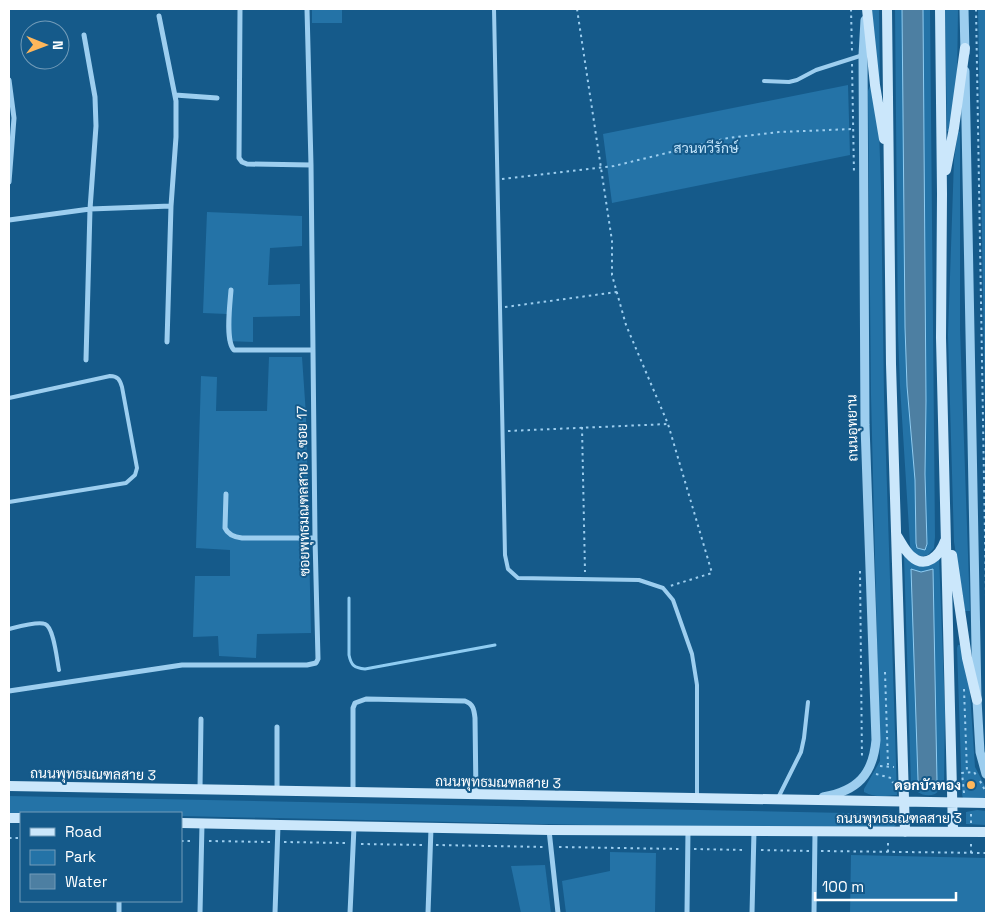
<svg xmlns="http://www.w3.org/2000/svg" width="995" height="922" font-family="'Space Grotesk',Sarabun,sans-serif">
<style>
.green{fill:#2473a7;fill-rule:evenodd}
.water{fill:#4d7fa2;stroke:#8fccf2}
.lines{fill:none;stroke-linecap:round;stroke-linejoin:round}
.stream{stroke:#8fccf2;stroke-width:3}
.path{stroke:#9dceef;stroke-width:2;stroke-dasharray:2.5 4;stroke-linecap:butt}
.service{stroke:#9dceef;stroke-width:4}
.minor{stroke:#9dceef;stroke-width:5}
.tertiary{stroke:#9dceef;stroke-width:9}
.secondary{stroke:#cbe7fb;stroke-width:10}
.poi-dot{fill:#ffb75b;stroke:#155a8a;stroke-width:2}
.labels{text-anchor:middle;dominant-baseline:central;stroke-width:4;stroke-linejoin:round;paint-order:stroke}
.park-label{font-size:14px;fill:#c3e5fb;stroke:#155a8a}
.street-label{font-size:14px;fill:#fff;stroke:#155a8a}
.poi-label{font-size:14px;font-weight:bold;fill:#fff;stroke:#155a8a;text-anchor:end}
</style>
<rect width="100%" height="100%" fill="#155a8a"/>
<!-- green -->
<path class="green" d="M312,9H342V23H312Z
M872,9H879L880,83H877Z
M895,9H902L905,327L907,386L915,480L916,543L927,547L925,474L926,401L923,9H930L935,537L934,548L928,555L919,557L911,552L910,545L900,386L898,334Z
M945,9H958L957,81L950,131H947Z
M978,9H986V462Z
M848,85L850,155L612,203L603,134Z
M870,86H871L879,130L881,188L884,395L897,795C885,796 875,798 864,792V789L880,761L871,395L868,91Z
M958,131L960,132V329L970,611H965L954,542L948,335L954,160Z
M207,212L302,216V246L270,248L268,285L300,284V316L253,317V342L227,341V314L203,313Z
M269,357H302L306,415L311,633L257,634L256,658L219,656L218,636L193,637L195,576H230V550L196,548L201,376L217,377L216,411H267Z
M904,555L908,559L939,556L945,712L944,786C941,788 938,792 935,794C925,798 914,792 911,784ZM932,569L937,767V781L935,787L912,570L921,572Z
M963,644L970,693L975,767L986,788V797L980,799H963L962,794L957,648L958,645Z
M9,796L895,814L898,818V823L894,827L636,826L181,816V813L9,814Z
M977,810L986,811V825L966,824V812Z
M610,852L656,853L655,913H566L562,881L610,871Z
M851,855L986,858V913H850Z
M545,865L551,913H521L511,866Z"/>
<!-- water -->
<path class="water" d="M902,9H923L926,401L925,474L927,544L925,550L917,548L916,543L915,480L907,386L905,327Z
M911,569L921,572L933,569L937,781L935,787L926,789L921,787L918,780Z"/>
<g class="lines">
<!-- stream -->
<path class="stream" d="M349,598V655C351,665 354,668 365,669L495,645"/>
<!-- path -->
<path class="path" d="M577,9L612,241V275L626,325L668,424L712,573L670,586
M851,9L852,52
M976,9L986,596
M852,64L854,174
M502,179L614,166L728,138L779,132L853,129
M505,307L617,292
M582,427L585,572
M508,431L668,424
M860,571L862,759
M885,672L888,765
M964,689L967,772
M880,766L894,767
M876,774L891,778L893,783
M980,781L986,792
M964,793L962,773L974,772L976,775
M889,822V809
M971,823V813
M9,838H21
M181,841H194
M209,841L271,842
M284,842L346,843
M361,844L424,845
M436,845L544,847
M559,847L681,849
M694,849L746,850
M761,850L809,851
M821,851L986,853
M888,852V842
M971,853V840"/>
<!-- service -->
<path class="service" d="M494,9L505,555L508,569L518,578L639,580L663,588L673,600L692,654L697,685V798
M764,81L789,82L797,80L816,70L863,55
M9,398L110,376C118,376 120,380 122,387L137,468L135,475L126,483L9,502
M9,629C17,627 38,621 45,624C54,627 57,661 59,670
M778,798L801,752L804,738L808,702"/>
<!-- minor -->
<path class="minor" d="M240,9L239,158L242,162L247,164L311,165
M159,16L176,101V137L171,206L167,342
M84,35L95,97L96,126L90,209L86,360
M9,80L14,118L9,182
M175,95L217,98
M9,220L90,209L171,206
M231,290C230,304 225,341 234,350H312
M226,494L225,528C228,535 234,537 242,538H315
M9,691L182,665H307L316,663L318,659L315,538L311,165L307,9
M200,789L201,719
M277,790V727
M353,792V708L355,703L366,699L465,701C473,704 474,709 475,718L476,795
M549,830L558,913
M119,913V901
M200,913L202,824
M275,913L278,825
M350,913L354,827
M428,913L431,828
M687,913L688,830
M752,913L754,831
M814,913L815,832"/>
<!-- tertiary -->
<path class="tertiary" d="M964,9L965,53
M965,71L977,700L980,752L986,774
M823,797C857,791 873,775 876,740L865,425L863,55L865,20"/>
<!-- secondary -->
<path class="secondary" d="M867,9L875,85L884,139
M887,9L891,364L905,832
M940,9L942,194L941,338L953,832
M946,170L954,128L965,48
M897,536C901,542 905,551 911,556C926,570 940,555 945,541
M952,555L967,658L977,700
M9,786L986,803
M9,818H21
M181,823L549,830L986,832"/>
</g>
<!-- markers -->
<circle class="poi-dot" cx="971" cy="785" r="5"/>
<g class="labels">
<!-- park labels -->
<g class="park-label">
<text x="706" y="148">สวนทวีรักษ์</text>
</g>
<!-- street labels -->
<g class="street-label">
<text transform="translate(852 428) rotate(-91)">ถนนอุทยาน</text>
<text transform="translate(303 491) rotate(-91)">ซอยพุทธมณฑลสาย 3 ซอย 17</text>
<text transform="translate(93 774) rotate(1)">ถนนพุทธมณฑลสาย 3</text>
<text transform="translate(498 782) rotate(1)">ถนนพุทธมณฑลสาย 3</text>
<text x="899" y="818">ถนนพุทธมณฑลสาย 3</text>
</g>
<!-- poi labels -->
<g class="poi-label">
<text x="961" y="785">ดอกบัวทอง</text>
</g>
</g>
<!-- border -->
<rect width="995" height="922" fill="none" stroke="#ffffff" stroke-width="20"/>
<!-- legend -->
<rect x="20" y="812" width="162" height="90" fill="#155a8a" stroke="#739cb9"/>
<rect x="30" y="828" width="25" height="8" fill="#cbe7fb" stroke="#739cb9"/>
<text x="65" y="837" font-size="15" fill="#ffffff">Road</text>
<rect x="30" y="850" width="25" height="15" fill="#2473a7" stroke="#739cb9"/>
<text x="65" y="862" font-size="15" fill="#ffffff">Park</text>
<rect x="30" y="874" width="25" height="15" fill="#4d7fa2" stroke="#739cb9"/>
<text x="65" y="887" font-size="15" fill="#ffffff">Water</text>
<!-- north arrow -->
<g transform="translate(45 45) rotate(91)"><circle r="24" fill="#155a8a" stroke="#739cb9"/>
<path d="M0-4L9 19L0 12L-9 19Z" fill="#ffb75b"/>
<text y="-8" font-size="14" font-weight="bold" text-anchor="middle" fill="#ffffff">N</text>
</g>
<!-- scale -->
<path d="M815 892v8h141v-8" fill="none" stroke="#ffffff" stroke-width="2.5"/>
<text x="822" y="892" font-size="15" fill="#ffffff" stroke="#155a8a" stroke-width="4" paint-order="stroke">100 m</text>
</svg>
